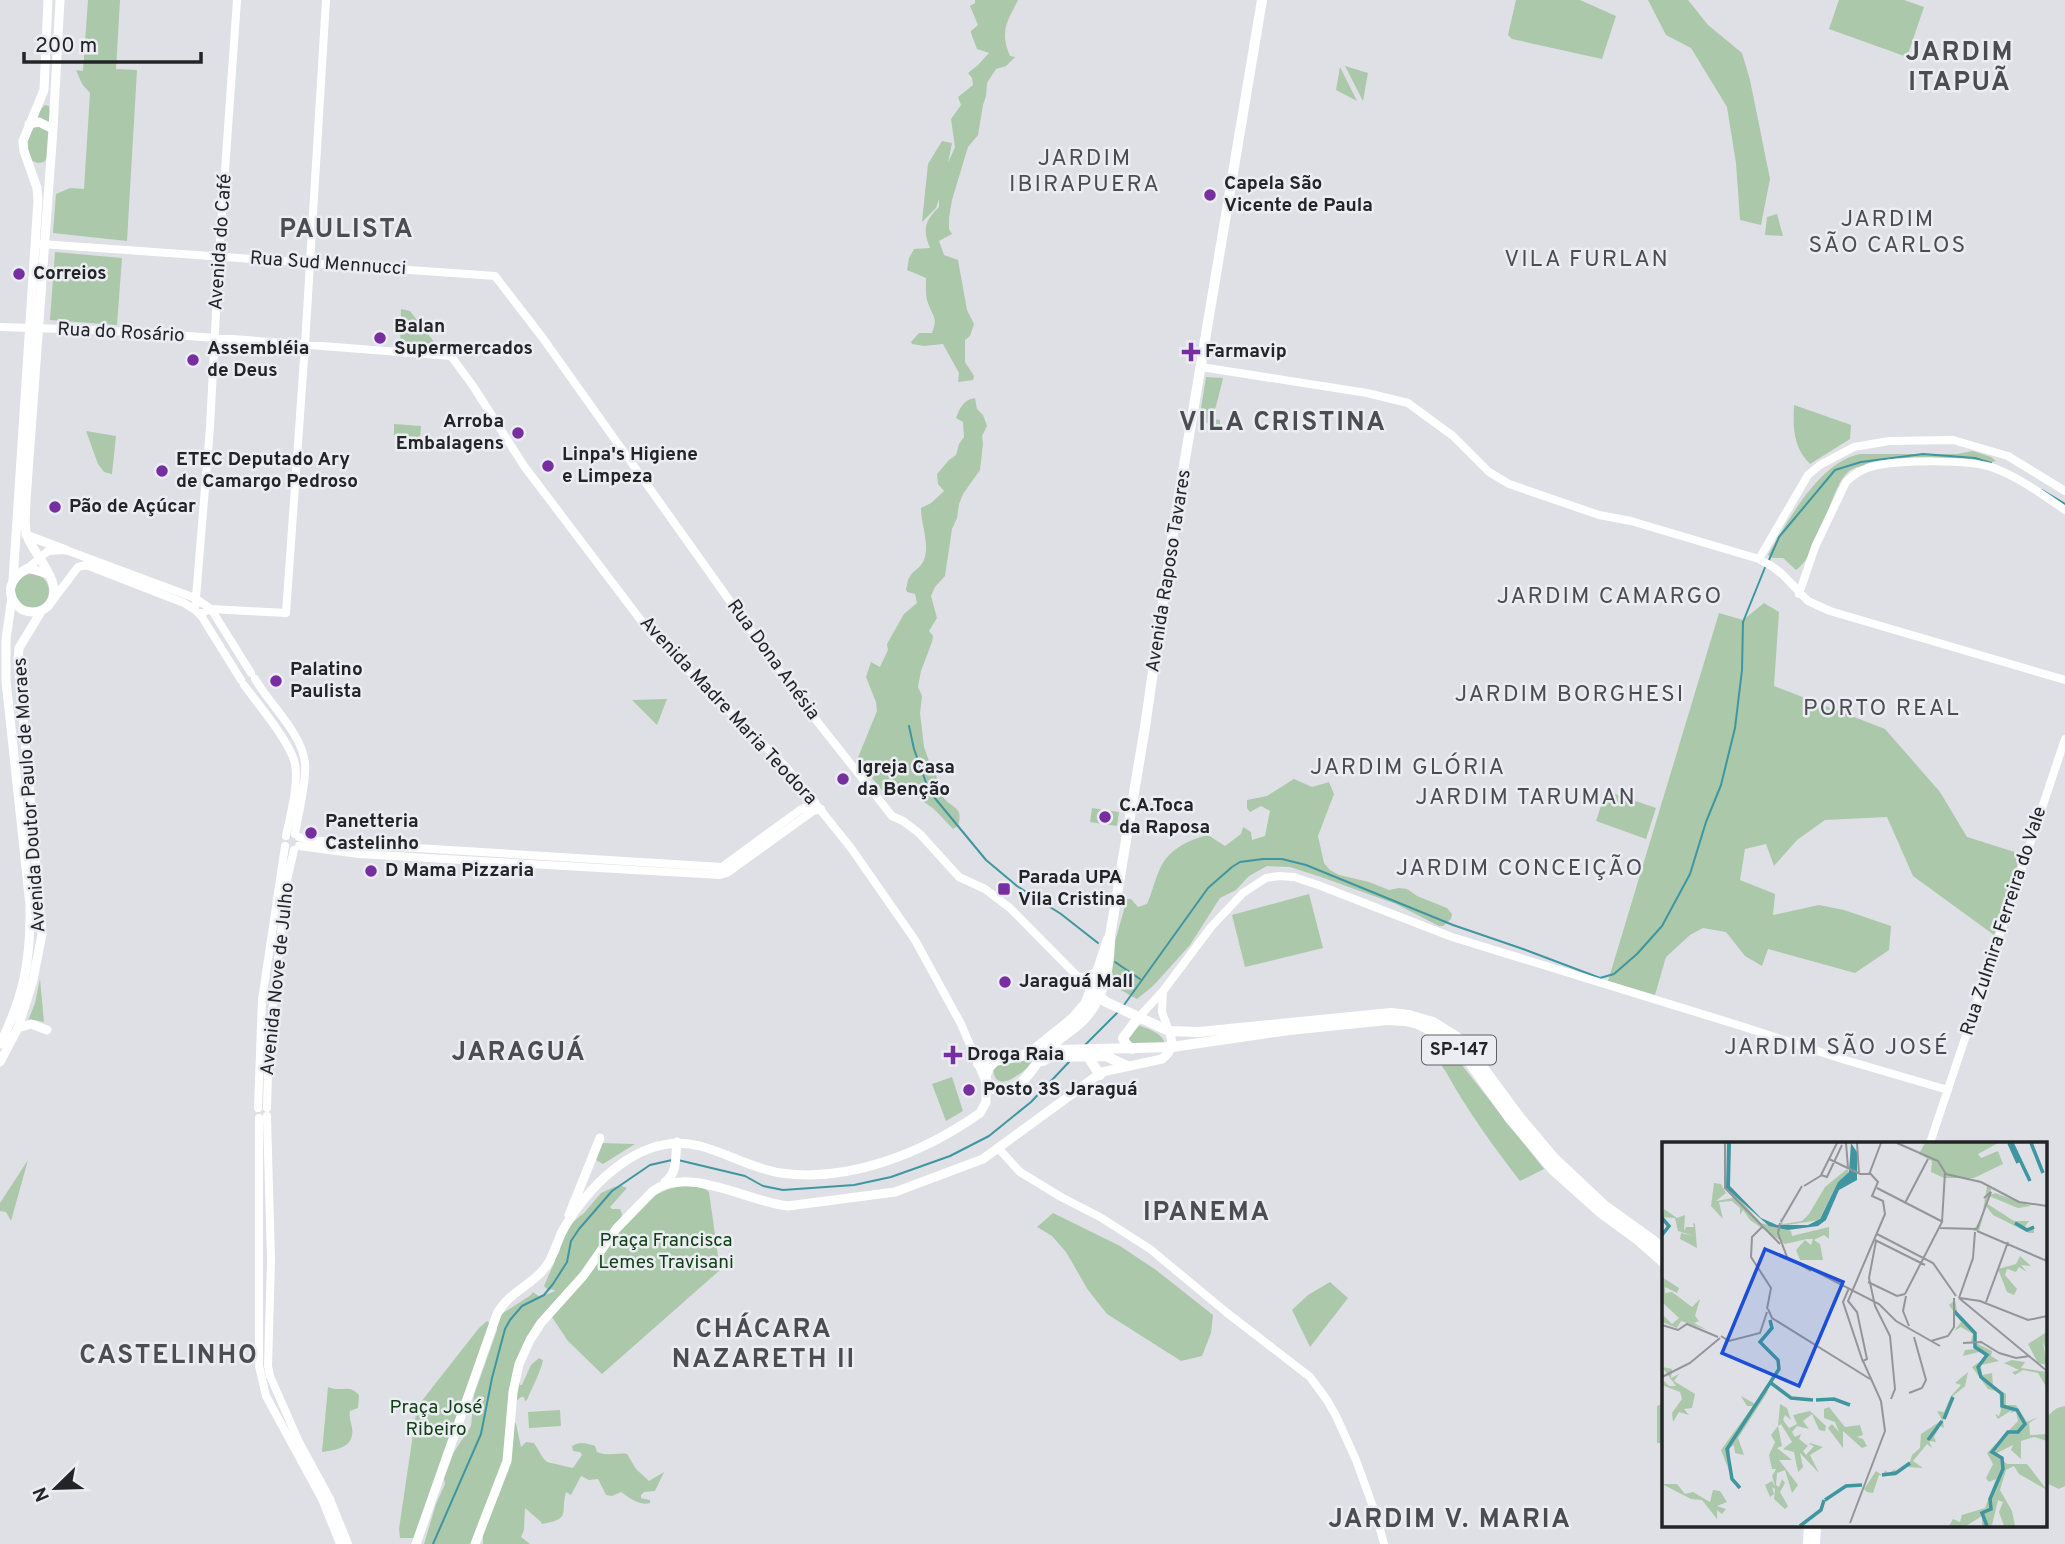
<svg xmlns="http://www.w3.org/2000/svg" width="2065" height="1544" font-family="Overpass,sans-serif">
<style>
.green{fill:#abc8aa}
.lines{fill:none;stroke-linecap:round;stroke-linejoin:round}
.stream{stroke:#3f96a0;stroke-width:2}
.tertiary{stroke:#fff;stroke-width:8}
.secondary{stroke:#fff;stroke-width:9}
.primary{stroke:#fff;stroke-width:10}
.poi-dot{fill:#772ea0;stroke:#ebedf3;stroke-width:2.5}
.labels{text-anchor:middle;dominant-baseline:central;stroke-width:5;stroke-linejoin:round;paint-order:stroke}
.shield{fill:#ebedf3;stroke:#5f6064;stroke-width:2}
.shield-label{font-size:18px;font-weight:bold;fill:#232426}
.poi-label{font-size:19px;font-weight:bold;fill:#232426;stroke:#ebedf3;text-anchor:start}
.street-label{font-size:19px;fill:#232426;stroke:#ebedf3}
.park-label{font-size:19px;fill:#0f4113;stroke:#ebedf3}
.quarter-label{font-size:23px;letter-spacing:2px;fill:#4b4d51;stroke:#ebedf3}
.district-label{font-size:26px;font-weight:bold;letter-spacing:2px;fill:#4b4d51;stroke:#ebedf3}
.inset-river{fill:none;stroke:#3f96a0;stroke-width:3.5}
.inset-road{fill:none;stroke:#939599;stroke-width:2}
.view{fill:#1d4ed8;fill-opacity:0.15;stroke:#1d4ed8;stroke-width:3.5}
.inset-edge{fill:none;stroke:#232426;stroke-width:3.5}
</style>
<rect width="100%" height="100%" fill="#dee0e5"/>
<!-- green -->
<path class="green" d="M88,0H120L116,69L137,70L127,241L53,233L56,194L70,188L84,189L90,93L82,84L76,70L83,71Z
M975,0H1018C1008,21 999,30 1010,56L1015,57L1006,66L996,69L987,83L986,96L983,105L978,135L968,147L952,200L949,218V229L952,234L939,241L944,255L958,260L967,310L974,324L970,336L965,340V362L974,376L973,380L958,382L959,373L943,344L924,346L912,344L911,342L919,333H932C938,316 933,318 928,303C925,296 926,286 926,278L907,270L909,258L914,249L930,248C922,229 925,221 939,207V199L936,208L922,222L928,164L942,141L952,143L948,163L955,147L951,119L961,105L958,97L973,85L972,78L968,73L978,65L989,53L977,49L971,33V31L978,25L970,6L975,3Z
M1516,0H1580L1616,16L1602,59L1512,39L1508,35Z
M1648,0H1688L1708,25L1742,53L1750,80L1770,179L1761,225L1740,220L1736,163L1727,107L1691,48L1666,35Z
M1839,0H1904L1924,7L1907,57L1829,29Z
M1345,66L1368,73L1363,101Z
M1340,67L1357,101L1336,90Z
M45,105L49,106L51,114L48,156L44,162L38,163L30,160L26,140L37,113Z
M1777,214L1783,236L1765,235L1767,217Z
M55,252L122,258L117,325L50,320Z
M401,309L410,311L442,352L400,349Z
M1206,377L1223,378C1220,392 1216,404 1213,419L1220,420V426L1199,421Z
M975,398L977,409L983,415L987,426L982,436L983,444L980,470L963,494L959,504L957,518L952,529L945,576L935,587L931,596L937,618L929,631L933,636L932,642L921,671L918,687L922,696L920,713L924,747L929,761L933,764C936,773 939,790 944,798C952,809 964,806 958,826L953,829L934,809L907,790L891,796L886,795L857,760L877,711L876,702L866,677L871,662L880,667L888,650L887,644L892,635L904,614L917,603L915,594L907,592L906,589C907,586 907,581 909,578C912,571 921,568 924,560C930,543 921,525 921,508L931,503L944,491L938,484L937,474L949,460L956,455L959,444L964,437L963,422L956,418C960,408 963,400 975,398Z
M1794,405L1851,425L1850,439L1810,464C1793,447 1793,428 1794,405Z
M394,424L421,426L420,438L394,435Z
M86,431L116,436L112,474L104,472L98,464Z
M1973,451L1991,457L1996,461L1985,464C1960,464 1864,457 1848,472C1837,481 1829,511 1822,525C1816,539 1809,561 1796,570L1783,558H1773L1768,555C1788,521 1819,462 1860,454H1957Z
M15 591a17 17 0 1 1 34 0a17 17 0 1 1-34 0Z
M1764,603L1779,612L1774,686L1885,729L1940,792L1967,837L2021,854L1994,935L1913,876L1887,817L1825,820L1797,840L1774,866L1766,844L1745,849L1740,880L1775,894L1773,915L1819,905L1844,910L1891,926L1889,950L1855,973L1768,949L1762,966L1745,956L1726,932L1703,928L1690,935L1666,957L1655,995L1608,981L1719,613L1743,620Z
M667,699L657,725L632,700Z
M1294,779L1312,787L1329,782L1334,794L1318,836L1324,863L1330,870L1339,875L1369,882L1389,890L1399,888L1407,889L1417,896L1447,908L1452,914L1451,919L1443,926H1439L1396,904L1324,878L1290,867L1267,866L1249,876L1236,890L1220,898L1190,945L1153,986L1137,999L1110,984L1112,972L1111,956L1127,899H1131L1138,907L1147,904C1152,893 1154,882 1159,871C1167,850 1188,840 1208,835L1225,846L1241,834L1243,827L1251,832L1252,840L1265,836L1270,811L1261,806L1250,812L1247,808V800L1267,796Z
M1606,791L1656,808L1646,839L1596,821Z
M1092,808L1119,812L1117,826L1090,822Z
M1309,894L1323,948L1245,967L1232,915Z
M40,979L44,1022L35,1020L28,1021L35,1003Z
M1138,1025C1148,1029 1161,1032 1165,1043L1133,1046L1128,1042V1037Z
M1431,1038L1450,1050L1544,1169L1520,1181C1493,1146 1467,1110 1446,1072C1439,1061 1431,1051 1431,1038Z
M1035,1052L1039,1057C1030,1066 994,1101 993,1067Z
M952,1077L963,1111L946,1121L932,1084Z
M600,1143L635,1144L603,1164L596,1160Z
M28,1160L11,1221L6,1212L0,1211V1203Z
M622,1186L627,1188L610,1207L612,1209H620L622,1214L619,1230C641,1208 654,1187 688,1186C696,1186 703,1187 709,1192L720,1270L602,1374L568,1341L548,1311L518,1376L520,1385H522L531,1365L539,1358L543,1360C540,1374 532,1387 527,1400L525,1401L524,1397H521L509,1407L507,1412L516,1424L521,1447L526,1442L534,1443L543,1458L547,1462L573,1468L582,1455L580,1452L573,1451L572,1446C580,1441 586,1443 595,1446L597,1452C608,1457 616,1452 627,1454L636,1469L649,1481L664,1472L655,1491L644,1492L641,1495V1498L650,1500V1503C639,1506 630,1498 621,1492L612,1496L606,1495L598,1479L589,1480L581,1476L571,1495L566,1492C560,1513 572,1519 542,1524L541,1522L525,1508L524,1530L521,1537L530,1544H483V1535L477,1544H424L436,1504L445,1484L444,1478L454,1452L471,1426L474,1395L497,1330V1317L531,1295L533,1292L540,1297L555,1291L554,1290L547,1289L544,1286L555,1261V1257L559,1253L561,1243L572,1223L584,1213L601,1193L614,1187Z
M1053,1213L1120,1246L1156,1270L1213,1315L1211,1333L1202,1356L1181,1361L1107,1314L1088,1290L1066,1252L1052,1236L1037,1227Z
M1330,1282L1348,1298L1310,1347L1292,1310L1308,1295Z
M487,1321L491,1324L416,1538H400L399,1529L417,1407L479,1328Z
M328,1387C342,1393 348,1383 359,1395L358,1408L350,1411C348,1420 354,1427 352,1435C350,1449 333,1450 322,1452Z
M1664,1403V1443H1657V1406Z
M2065,1406V1486L2059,1489L2046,1483V1417L2057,1408Z
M560,1410L561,1426L529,1428L528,1412Z"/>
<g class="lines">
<!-- stream -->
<path class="stream" d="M2042,490L2065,504
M1769,560L1779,537L1835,470L1861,462L1923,454L1975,458L1991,463
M909,726L914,749L929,791L986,860L1017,886L1061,914L1098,943
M1115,962L1140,979
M1124,1005L1208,888L1232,867L1240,862L1263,859H1282L1306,865L1453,925L1523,949L1600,978L1614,974L1637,954L1662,926L1690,874L1706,822L1721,785L1735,728L1742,670L1743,622L1766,565
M1085,1045L1118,1012
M678,1160L745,1176L763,1186L783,1190L854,1185L891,1177L950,1156L989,1136L1031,1102L1069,1062
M433,1544L481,1434L492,1378L505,1329L510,1320L522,1306L544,1295L553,1284L567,1262L571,1241L579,1229L612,1191L650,1165L672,1160"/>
<!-- tertiary -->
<path class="tertiary" d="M41,244L495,276L542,337L801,701L892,816L903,821L919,833L959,877L985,889L1010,908L1091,990
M0,327L97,330L232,339L451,356L473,386L524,466L652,635L786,767L851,848L915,940L961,1024L984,1078
M1201,367L1367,393L1408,403L1453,436L1489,472L1509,484L1599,515L1631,521L1759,559L1773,567L1782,574L1808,601L1830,611L2065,680
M1759,559L1808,475L1820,465L1854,447L1889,441L1953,440L2008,456L2065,491
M28,568L48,551L66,550L195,598L211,609L251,673
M1799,594L1815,547L1846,482C1854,474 1864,468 1874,466C1901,460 1969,459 1994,468C2020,478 2043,495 2065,510
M53,600L78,567L86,565L184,603L195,610L202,617L241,680
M195,610L210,427L219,256L237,0
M199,614L211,609L286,613L305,345L326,0
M255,679C269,704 302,733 305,763C307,780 298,816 295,834
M244,685C258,704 291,743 295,764C299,785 290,816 286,836
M299,837L310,840L368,845L722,867L800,810L815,802
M299,846L359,854L720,875L727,873L813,811L821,809
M1163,991L1162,1012L1169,1031
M1139,1017L1163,991L1211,927L1243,893L1266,878L1279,876L1294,877L1318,885L1452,937L1741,1026L1842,1059L1948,1090
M258,1108L262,1000L285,846
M267,1108L269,1040L287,880L294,850
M267,1116L271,1260L268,1366L270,1376L299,1442L330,1499L348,1544
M259,1118V1366L266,1396L322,1499L340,1544
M1930,1143L2065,739
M999,1149L1020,1172L1061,1197L1100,1217L1150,1249L1226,1312L1310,1377L1327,1400L1336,1416L1356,1460L1377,1518L1384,1544"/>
<!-- secondary -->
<path class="secondary" d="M29,124L39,122L53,129
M26,535L66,550
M48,574L28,568C15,575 4,588 15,603C19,609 26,612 33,612C39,612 44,610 48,606C67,586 35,556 28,538C23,528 26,512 26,500L53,129L60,0
M13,581L38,200L37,188L24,151L23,141L44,90L48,0
M18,1028L31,1024L47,1030
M0,1044C24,996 31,958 30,905L6,681V639L12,597
M0,1062L18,1028L33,980L42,934L18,660L19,648L42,610
M665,1182C678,1173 675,1157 677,1142
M569,1215L600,1138
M416,1544L497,1314C509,1291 536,1284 549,1262C555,1251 558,1239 564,1228C591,1183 642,1131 700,1146C727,1153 753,1169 781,1173C849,1183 925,1152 980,1113L986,1102V1082
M475,1544L507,1461L513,1392L519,1364L530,1340L541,1323L584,1275L616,1229L653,1191C689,1165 748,1202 788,1206L895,1192L983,1159L1102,1072L1162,1059C1172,1052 1174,1042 1169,1031"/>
<!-- primary -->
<path class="primary" d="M1080,979L1098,973
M1091,990L1106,1002L1169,1031L1199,1032L1391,1013L1409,1015L1433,1022L1457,1037L1468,1047L1518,1115L1554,1158L1604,1205L1654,1241L1664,1251
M1132,1049L1126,1044L1123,1038L1139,1017
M1087,1055L1100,1075
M1051,1057L1106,1056L1127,1066
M998,1059C986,1067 978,1086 998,1090C1021,1095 1033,1065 1046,1052C1065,1030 1083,1029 1098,999C1107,980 1110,956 1110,936L1145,727L1174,525L1262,0
M1043,1061L1060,1050L1172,1047L1289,1030L1387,1020L1405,1021L1418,1024L1447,1039L1462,1052L1510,1119L1553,1170L1601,1213L1638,1240L1664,1263
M978,1064L1022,1056L1036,1048L1072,1019L1085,1004L1091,990L1108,939
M1808,1544L1809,1525
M1815,1544L1816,1525"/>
</g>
<!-- markers -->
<g class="poi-dot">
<circle cx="1210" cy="195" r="7"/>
<circle cx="19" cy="274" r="7"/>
<circle cx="380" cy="338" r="7"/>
<path d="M1187.5 341.5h7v7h7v7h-7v7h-7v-7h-7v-7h7z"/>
<circle cx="193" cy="360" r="7"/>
<circle cx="518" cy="433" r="7"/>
<circle cx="548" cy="466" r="7"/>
<circle cx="162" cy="471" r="7"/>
<circle cx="55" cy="507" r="7"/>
<circle cx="276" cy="681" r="7"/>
<circle cx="843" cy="779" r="7"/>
<circle cx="1105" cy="817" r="7"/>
<circle cx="311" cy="833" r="7"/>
<circle cx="371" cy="871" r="7"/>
<rect x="997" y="882" width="14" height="14" rx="3.5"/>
<circle cx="1005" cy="982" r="7"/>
<path d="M949.5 1044.5h7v7h7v7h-7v7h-7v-7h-7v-7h7z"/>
<circle cx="969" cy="1090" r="7"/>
</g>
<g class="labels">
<!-- shield labels -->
<rect class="shield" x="1422" y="1035.5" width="74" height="29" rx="5"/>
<g class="shield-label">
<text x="1459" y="1050">SP-147</text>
</g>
<!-- poi labels -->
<g class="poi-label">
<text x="1224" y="184">Capela São<tspan x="1224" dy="22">Vicente de Paula</tspan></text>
<text x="33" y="274">Correios</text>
<text x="394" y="327">Balan<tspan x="394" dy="22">Supermercados</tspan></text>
<text x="207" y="349">Assembléia<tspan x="207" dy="22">de Deus</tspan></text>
<text x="1205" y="352">Farmavip</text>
<text x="504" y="422" text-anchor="end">Arroba<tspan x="504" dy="22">Embalagens</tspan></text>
<text x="562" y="455">Linpa's Higiene<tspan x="562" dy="22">e Limpeza</tspan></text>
<text x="176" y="460">ETEC Deputado Ary<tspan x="176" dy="22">de Camargo Pedroso</tspan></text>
<text x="69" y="507">Pão de Açúcar</text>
<text x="290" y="670">Palatino<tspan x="290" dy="22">Paulista</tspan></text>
<text x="857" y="768">Igreja Casa<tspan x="857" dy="22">da Benção</tspan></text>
<text x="1119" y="806">C.A.Toca<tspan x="1119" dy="22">da Raposa</tspan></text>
<text x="325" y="822">Panetteria<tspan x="325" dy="22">Castelinho</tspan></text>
<text x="385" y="871">D Mama Pizzaria</text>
<text x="1018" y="878">Parada UPA<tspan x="1018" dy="22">Vila Cristina</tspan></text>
<text x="1019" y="982">Jaraguá Mall</text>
<text x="967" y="1055">Droga Raia</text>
<text x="983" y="1090">Posto 3S Jaraguá</text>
</g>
<!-- street labels -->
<g class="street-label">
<text transform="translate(221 242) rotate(-86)">Avenida do Café</text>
<text transform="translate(328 264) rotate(4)">Rua Sud Mennucci</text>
<text transform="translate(121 333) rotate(3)">Rua do Rosário</text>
<text transform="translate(1169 571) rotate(-81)">Avenida Raposo Tavares</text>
<text transform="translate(773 660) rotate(54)">Rua Dona Anésia</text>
<text transform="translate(728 711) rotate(47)">Avenida Madre Maria Teodora</text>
<text transform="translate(30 795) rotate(-94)">Avenida Doutor Paulo de Moraes</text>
<text transform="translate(2004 921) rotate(-72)">Rua Zulmira Ferreira do Vale</text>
<text transform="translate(278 979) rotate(-84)">Avenida Nove de Julho</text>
</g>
<!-- park labels -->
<g class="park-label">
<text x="666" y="1241">Praça Francisca<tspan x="666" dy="22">Lemes Travisani</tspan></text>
<text x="436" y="1408">Praça José<tspan x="436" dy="22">Ribeiro</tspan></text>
</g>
<!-- quarter labels -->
<g class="quarter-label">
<text x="1085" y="159">JARDIM<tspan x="1085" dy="26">IBIRAPUERA</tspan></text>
<text x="1888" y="220">JARDIM<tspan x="1888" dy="26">SÃO CARLOS</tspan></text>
<text x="1587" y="260">VILA FURLAN</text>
<text x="1610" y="597">JARDIM CAMARGO</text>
<text x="1570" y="695">JARDIM BORGHESI</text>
<text x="1882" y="709">PORTO REAL</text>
<text x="1408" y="768">JARDIM GLÓRIA</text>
<text x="1526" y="798">JARDIM TARUMAN</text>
<text x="1520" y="869">JARDIM CONCEIÇÃO</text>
<text x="1837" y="1048">JARDIM SÃO JOSÉ</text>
</g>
<!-- district labels -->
<g class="district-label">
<text x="1960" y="53">JARDIM<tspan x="1960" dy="30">ITAPUÃ</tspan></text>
<text x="347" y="230">PAULISTA</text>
<text x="1283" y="423">VILA CRISTINA</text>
<text x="519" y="1053">JARAGUÁ</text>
<text x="1207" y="1213">IPANEMA</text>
<text x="764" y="1330">CHÁCARA<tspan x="764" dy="30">NAZARETH II</tspan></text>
<text x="169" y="1356">CASTELINHO</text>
<text x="1450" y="1520">JARDIM V. MARIA</text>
</g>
</g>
<!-- overview -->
<g transform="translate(1662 1142)">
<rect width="385" height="385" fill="#dee0e5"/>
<path d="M263,1H336L316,12L319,16L336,9L341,22L312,36H282L269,30L270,19L257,12ZM185,27L187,30L176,40L157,78L119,84L118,75L121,82L140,79L147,72L163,45ZM52,41L59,42L64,51L54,59L71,56L63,41L99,81L129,89L130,94L167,85V97L162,93L152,98L158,102L161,118H138L134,108L143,98L149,103L151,97H145L123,102L88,78L81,68L78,73V66L70,59L57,60L61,77L49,64ZM325,44L329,47L328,53L333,51L369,64L356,66L327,54L324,61L352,79H367L361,87L372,84V91H367L331,73L324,64L317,89H311L320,75ZM2,67L15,76L23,73L22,89L24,85H32L31,81L33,82L35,106L18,97L19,91L32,94L16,89L13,76L0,75ZM358,114L369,124L359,123L365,130L357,125L354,130L345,127L343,133L355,147L352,153L345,150L336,127L354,122ZM0,135L17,146L15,151L3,145V151L10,150L30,165L38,157L33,174L37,179L32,181L45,188L19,179L15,186L0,180L1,173L10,182L17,176L1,161L0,167ZM293,158L296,174L313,191L312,200L330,209L329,214L337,219L319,223L320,233L330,231L331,244L344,252V263H354L365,280L376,275L367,281L368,293L385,292V299L372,295L359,299V317L349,308L351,303L333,312L345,322H365L385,348L357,332L352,324L344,328L338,348L350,369L353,384H342L337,370L341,360L336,358L330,383L320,384V374L304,384H287L291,377L298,380L300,373L323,366L334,337L327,340L324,336L331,322L325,311L356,279L354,269L348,271L350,268L336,277L333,272L337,274L339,268L337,250L326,247L310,225L323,216L321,209L301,214L303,208L314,207L309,199L311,192L299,185L292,189L299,180L287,163ZM383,191L385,193V210L381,200L385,223L376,221L366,202ZM350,218L363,220L359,226L385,230V246L376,231L361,228L353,233L350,230L357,228L342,221ZM0,225L10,227L9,236L17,232L12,239L33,252L30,266L22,267L27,273L17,270L11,280L10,271L20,257L18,250L0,243L2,239L7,244H14ZM306,230L303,244L291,254L281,279L282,286L278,284L272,295L274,300L267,299L270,306L265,302L251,319L261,326L245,325L233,334L217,333L211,351L205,350L202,347L214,329L220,333L224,328L226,332L233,327L234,331L248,320L250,313L241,312L250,313L258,306L259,292L280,278L275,269L282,270L289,254L299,243L293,241ZM108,240L105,251L76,296L82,313L73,311L72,303L68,306V331L59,308L91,264H85L79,254L93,262ZM118,262L125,266L129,278L123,273L121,278L127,286L135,282L131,273L148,269L164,284L163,289L157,288L150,272L141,279L147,287L135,284L130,290L133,295L139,292L137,297L146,304L141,309L144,313L152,304L147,302L148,301L161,305L148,313L157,331L138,311L141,325L136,330L132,310L121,307L130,300L119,282L116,284ZM167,265L183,285L198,283L201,293L195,295L201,297L205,304L200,306L181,289V306L166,286L170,282L177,290L173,280L162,276V267ZM116,284L120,304L115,306L130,318H117L136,343L130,351L123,328L115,331L114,343L117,345L120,337L123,341L118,350L126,364L123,367L112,357L113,347L110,345L112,352L108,355L103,343L110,339L113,344L110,334L114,327H110L107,313L113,300L109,293ZM0,342H15L23,352L31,350L48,360L51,348L58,349L65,360L55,364L64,367L60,372L55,368V377L40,358L29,357Z" fill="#abc8aa"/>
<path d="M65,1H69L68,44L99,76L115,83H146L158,77L176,40L187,30L189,1L195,10V38L177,48L164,78L156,84L126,88L107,84L64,46Z" fill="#3f96a0"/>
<path class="inset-river" d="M347,1L356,21M350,1L368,39M369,1L381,31M0,76L7,84L0,93M353,81L365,88L372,85M292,169L313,191V205L325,213L316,225L319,235L340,252V264L355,268L363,282L356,290H346L330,310L340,316L341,327L328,357L329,367L320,371L325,384M109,241L129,256L151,258M154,258L172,257L188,263M282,277L291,255M266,298L280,279M220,333L234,331L248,321M78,346L70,337L65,307L117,227L116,218L98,200L110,186L108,178M163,358L184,344L200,343M138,384L159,368L162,358"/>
<path class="inset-road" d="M63,1V46L118,102M184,1L186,26M195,1L197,32M235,1L276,19L284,32L319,40L357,60L385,64M167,17L198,32H209M208,30L219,1M159,33L165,35L180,3M159,33L175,1M142,44L160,33M215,46L281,80M243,61L266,17M119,80L140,44M118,81L116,91L125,115L149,129M100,85L90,95L89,115L109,146L105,167M278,86L315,87M315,87L329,50L322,56M315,89L385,119M215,92L271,121L294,154M213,98L263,123M214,99L207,136L213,164L228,194L233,247L229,257M151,128L217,162L234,179L278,204M206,140L235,154L243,152M187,146L181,160L201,220M243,152L280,80L283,30M244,154L241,169L247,184M297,156L385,229M297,156L311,116L313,90M298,156L318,159L366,178L385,174M324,160L346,100M106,167L110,176L208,237M0,183L16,188L25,182L56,195M59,194L67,199L98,191L105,170M269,199L286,194L292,185V156M301,201L319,200L337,211M337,211L354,216L368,214M0,235L28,221L58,196M247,251L260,246L264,238L252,195M188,381L223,289L219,259L201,219L205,217L195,170L186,159L223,72L221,59L210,54L216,40L207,30"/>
<path class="view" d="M103,107L181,140L137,244L60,211Z"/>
<rect width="385" height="385" class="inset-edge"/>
</g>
<!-- north arrow -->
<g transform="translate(56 1488) rotate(247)" stroke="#ebedf3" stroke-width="5" paint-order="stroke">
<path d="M0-5L12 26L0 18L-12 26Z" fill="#232426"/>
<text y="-10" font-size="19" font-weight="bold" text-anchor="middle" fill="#232426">N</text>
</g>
<!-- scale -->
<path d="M24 52v10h177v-10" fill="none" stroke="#232426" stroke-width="3.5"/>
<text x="35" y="52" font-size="21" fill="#232426" stroke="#ebedf3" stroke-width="5" paint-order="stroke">200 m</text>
</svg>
